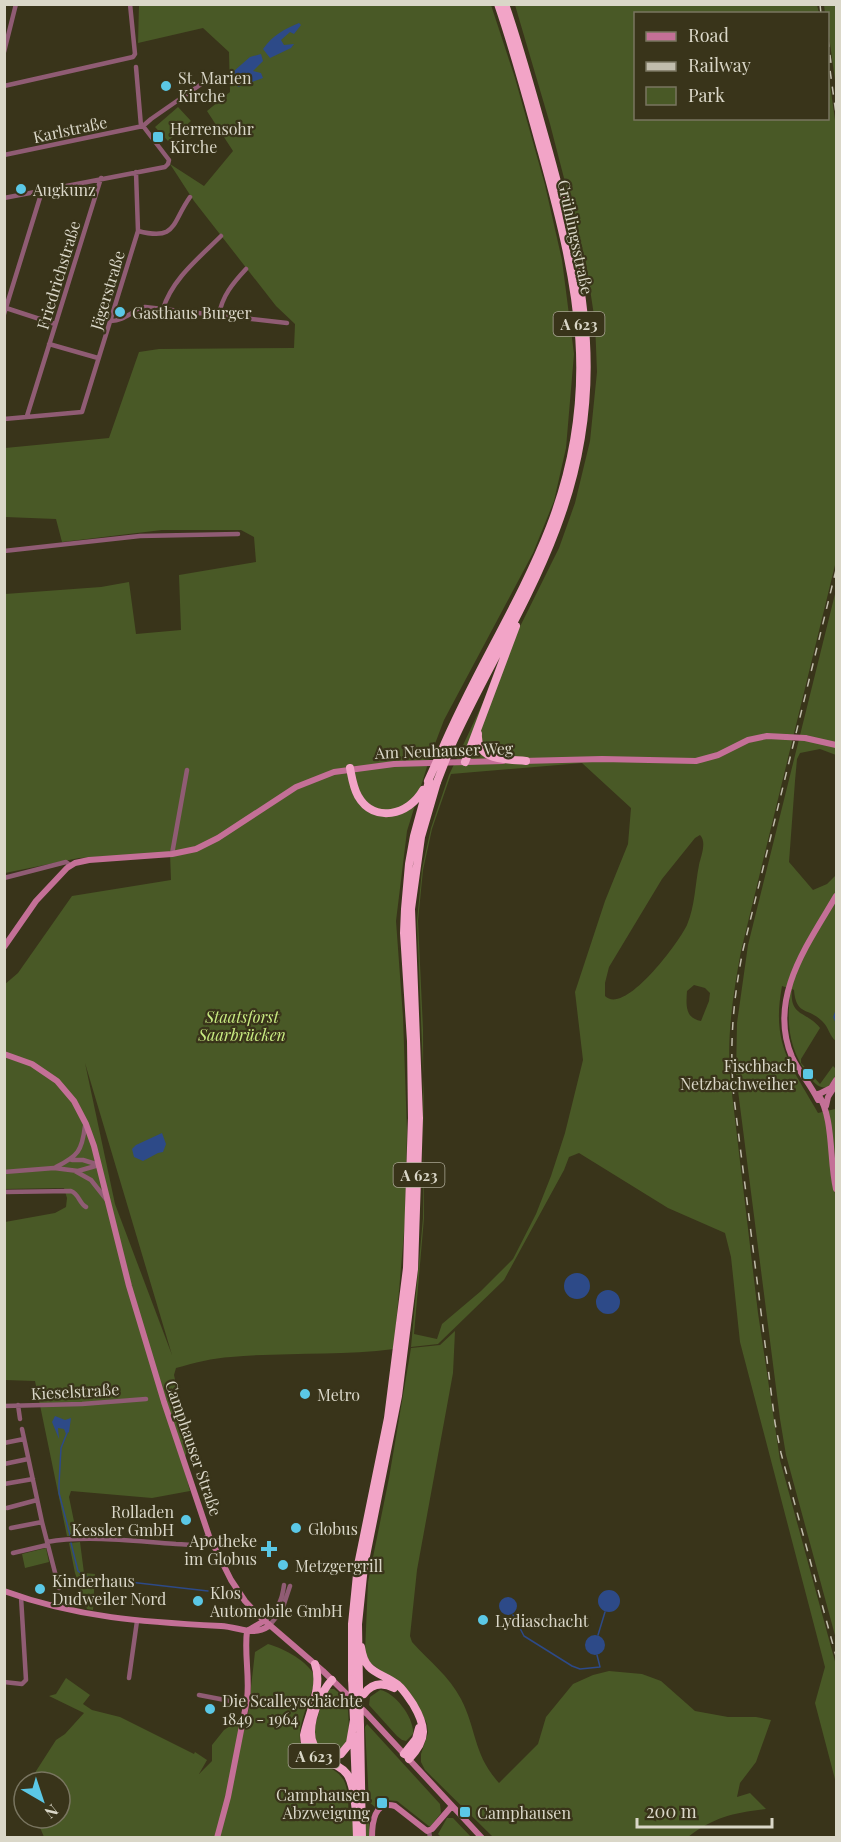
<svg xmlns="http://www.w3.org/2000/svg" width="841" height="1842" font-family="'Playfair Display',serif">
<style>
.green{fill:#495926;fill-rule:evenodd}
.water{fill:#2d4a88}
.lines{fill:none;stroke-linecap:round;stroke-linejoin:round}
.stream{stroke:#2d4a88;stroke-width:1.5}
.street{stroke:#905c74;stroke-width:4.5}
.secondary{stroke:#c47097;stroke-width:6}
.highway{stroke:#f2a4c7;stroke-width:8}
.rail{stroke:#c1bdac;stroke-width:1.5;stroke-dasharray:8 8;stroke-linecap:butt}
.secondary-bridge{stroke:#c47097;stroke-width:6}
.highway-bridge{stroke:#f2a4c7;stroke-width:8}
.poi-dot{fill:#5bc8e6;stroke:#39341a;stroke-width:2}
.labels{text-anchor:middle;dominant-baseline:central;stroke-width:4.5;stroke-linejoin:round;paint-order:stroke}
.shield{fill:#39341a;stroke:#aaa694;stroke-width:1.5}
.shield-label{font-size:15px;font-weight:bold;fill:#dad7c8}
.poi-label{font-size:16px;fill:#dad7c8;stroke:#39341a;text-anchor:start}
.street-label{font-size:16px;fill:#dad7c8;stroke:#39341a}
.park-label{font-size:16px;font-style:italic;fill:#c9ec82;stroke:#39341a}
</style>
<rect width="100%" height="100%" fill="#39341a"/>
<!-- green -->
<path class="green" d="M139,5H491L515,78L545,185L562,260L574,354L566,448L554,501L533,553L444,720L430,757L407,831L396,921L403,1017L407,1131L405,1221L394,1349C340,1356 285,1352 231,1357C213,1358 194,1363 176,1368L174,1375L189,1443L183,1465L190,1491L152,1498L71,1491L69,1497L77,1536H67L35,1381L5,1380V1222L55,1213L66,1207L67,1198L64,1188L5,1189L4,985L18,973L72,896L171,880L170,853L79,858L5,873V594L101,587L129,582L136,634L181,630L179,575L256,562L254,537L241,530H162L62,542L56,519L5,517V448L109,438L139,352L159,349L294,348L295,324L276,306L194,201L170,164L204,186L233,151L207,111L230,92L229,52L203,28L138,43ZM85,1063L172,1355L115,1204Z
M515,5H817L819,13L636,14V118H828V70L836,127V561L741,951C733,994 727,1034 730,1077L758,1313L780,1460L836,1665V1783L815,1703L825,1667L740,1342L731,1257L725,1233L668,1208L579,1153L569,1157L564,1170L504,1280L438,1344L411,1347L423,1218L424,1095L417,921L422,869L431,828L449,775L495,677L559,548L575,503L590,441L597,372L595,322L586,263L550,124ZM582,763L631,808L628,844L605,901L575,992L583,1060L565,1133L551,1176L536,1214L513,1259L481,1291L442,1324L437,1339L414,1334L424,1218L423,1029L418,921L423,870L432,829L451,774ZM700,835C707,842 701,856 699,865C695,885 695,906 687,925C679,942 625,1016 605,996V983L609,967L662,879L695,838ZM694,985L705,988L710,993L709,1001L701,1021C685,1018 686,1005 687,991Z
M824,5H836V87L828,29V14L825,13Z
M178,107L191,121L168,141L155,127Z
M836,590V755L820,749L800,753L797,759L795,781L789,862L813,890L827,884L836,875V1041C829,1036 829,1027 822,1021C808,1007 796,1016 794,990L792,989C789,1017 807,1011 820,1028L801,1059V1063L820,1084L833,1066L836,1069V1075L828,1087C819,1089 814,1083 809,1076C788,1049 786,1021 791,989L782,986C771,1045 791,1065 818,1113L835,1109L836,1103V1639L786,1455L780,1419L736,1075L737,1023L748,945Z
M455,1331L453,1373L417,1570L410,1636L412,1642C429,1661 449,1676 461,1699C477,1730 473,1754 499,1783L538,1744L546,1717L573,1684L593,1675L609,1671L642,1674L661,1681L695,1711L728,1717H756L771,1720L756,1762L740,1783L737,1797L750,1793L766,1809C733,1813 714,1817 688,1837H493L425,1770L421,1762V1754L428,1733L427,1724L418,1705L404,1686L370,1663L365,1652L368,1582L389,1478L411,1348L440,1345Z
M80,1542L84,1573L95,1574L93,1610L87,1609L75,1573L69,1543Z
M46,1548L49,1562L25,1568L22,1554Z
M268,1644C285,1649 308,1661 316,1678C311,1696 298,1724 300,1741C302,1768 336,1760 345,1783C349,1793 348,1808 349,1820L369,1823L370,1837H44L36,1818H60V1782H29L56,1740L65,1734L84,1713L49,1696L56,1694L66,1678L90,1695L83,1704L92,1710L120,1717L194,1754L195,1752L207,1760L199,1774L212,1761V1745L224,1730L248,1714L255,1652Z
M329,1689H334L347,1699C349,1724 356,1767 316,1746L314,1730L325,1691Z
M380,1690C395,1692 415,1719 413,1734L406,1741L402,1740L397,1736L369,1705L370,1697Z
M367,1724L440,1804L441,1813L430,1827L397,1801L386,1800L375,1807L369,1802L365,1727Z
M447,1818H453L471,1837H441L438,1834Z"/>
<!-- water -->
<path class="water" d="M299,23L301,25L294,34L290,32L281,40L284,45L294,44L291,48L270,58L263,49C273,35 283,30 299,23Z
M261,54L263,61L253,71L261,73L263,78L238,87L234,71L250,57Z
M162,1133L166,1144L163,1152L158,1153L143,1161L134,1157L132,1149L136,1145Z
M564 1286a13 13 0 1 1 26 0a13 13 0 1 1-26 0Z
M596 1302a12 12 0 1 1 24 0a12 12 0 1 1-24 0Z
M55,1416L65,1420L71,1418L69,1432L66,1434L64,1429L58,1428L59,1439L52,1422Z
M598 1601a11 11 0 1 1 22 0a11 11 0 1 1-22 0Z
M499 1606a9 9 0 1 1 18 0a9 9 0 1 1-18 0Z
M585 1645a10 10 0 1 1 20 0a10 10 0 1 1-20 0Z"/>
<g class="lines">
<!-- stream -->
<path class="stream" d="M836,1011L834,1017L836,1022
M67,1433L61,1448L59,1484V1493L70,1535
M71,1543L78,1571L86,1577L208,1591
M513,1615L524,1636L572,1666L580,1669L600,1667L597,1655
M598,1635L605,1612"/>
<!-- street -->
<path class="street" d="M4,52L16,4
M136,67L141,126
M4,86L133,57L135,54L130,4
M143,126L151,119L210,78
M4,155L143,126
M4,198L165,167L168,164L169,160L143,126
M138,231C177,241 171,224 190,197
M6,308L55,324
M163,309C172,279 199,258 221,236
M4,314L42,191
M219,315C222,296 233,283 246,269
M111,321C125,321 132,310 145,307L287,323
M49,344L98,358
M27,416L101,178
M4,419L82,412L138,231L136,172
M4,551L140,536L238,534
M172,854L187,770
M4,878L66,862L70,865
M72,1160H83L99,1165
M56,1167C78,1156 82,1151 85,1126
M75,1171L91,1180L106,1199
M4,1172L54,1168L78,1171L99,1165
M4,1192L71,1191C79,1194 79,1203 86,1207
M18,1405L20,1419
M4,1406L82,1404L146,1399
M22,1429L42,1522L59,1588
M4,1443L24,1439
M4,1464L28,1459
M4,1484L33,1479
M7,1508L37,1500
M11,1528L42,1522
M47,1542C84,1535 137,1541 176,1544C189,1544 199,1547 213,1544
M189,1545L209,1536
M13,1553L47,1545
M264,1621C277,1610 282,1602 284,1585
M269,1626L282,1610L290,1586
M129,1678L137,1621
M4,1682L22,1684L26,1680L21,1597
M199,1695L246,1704
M429,1831L430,1838"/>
<!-- secondary -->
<path class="secondary" d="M805,738L836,745
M522,761L602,759L696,761L718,755L748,740L767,736L786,737
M4,947L36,901L67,868L75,863L89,860L172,854L196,849L218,838L296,787L334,772L394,764L503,761
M4,1054L32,1064L57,1081L74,1101L86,1124L94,1146L129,1286L164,1402L209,1536L231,1580L245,1601L258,1615L323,1671L367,1714L482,1838
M818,1094C834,1118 829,1159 836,1189
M819,1097V1094L831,1088L836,1080
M818,1100C811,1085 799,1072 792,1057C767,998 808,944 836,896
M826,1106L828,1097L835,1086
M4,1591C78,1618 144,1622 221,1626C240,1627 252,1637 269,1626
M247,1631L264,1621
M217,1838L228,1797L247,1700C250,1677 244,1654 247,1631
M372,1838C372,1823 374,1800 395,1806L427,1831L432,1829L452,1806"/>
<!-- highway -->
<path class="highway" d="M478,734C476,762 507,759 526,761
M451,746C484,673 528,604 556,529C608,393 586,287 549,152C535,103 522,53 505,4
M441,752C473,675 520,604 550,527C602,393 579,286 542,153C528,103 515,53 498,4
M465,762L516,626
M350,768C352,778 353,787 358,796C374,824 409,815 423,790
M361,1647C365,1675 380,1671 398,1685C404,1690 408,1697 413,1704C426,1726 428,1739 409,1759
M315,1664C323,1687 309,1712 304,1735C305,1765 333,1756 347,1774C354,1784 354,1799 356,1811
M352,1679V1624L358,1565L388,1418L407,1268L412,1118L411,1041L404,933L405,909L409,864L414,836L429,781
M332,1680C318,1694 298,1742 323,1754C329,1757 334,1757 341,1754L350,1743L354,1720
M359,1687L358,1624L364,1566L398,1396L414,1269L419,1118L411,909L421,837L437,782
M364,1694C372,1683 382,1682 394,1688
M360,1726L362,1838
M354,1736L356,1787
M404,1754L416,1739L419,1728
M356,1808L357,1838"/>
<!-- rail -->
<path class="rail" d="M820,4L821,14
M828,39L831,63
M828,55L836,114
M836,570L743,950C733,1000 729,1047 734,1098L775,1423L781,1453L836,1656"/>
<!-- secondary-bridge -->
<path class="secondary-bridge" d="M786,737L805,738"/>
<!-- highway-bridge -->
<path class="highway-bridge" d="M428,781L441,752
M437,782L451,746
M352,1679L354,1720
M359,1687L360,1726"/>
</g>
<!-- markers -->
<g class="poi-dot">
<circle cx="166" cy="86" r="6"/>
<rect x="152" y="131" width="12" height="12" rx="3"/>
<circle cx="21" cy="189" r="6"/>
<circle cx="120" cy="312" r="6"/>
<rect x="802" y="1068" width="12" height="12" rx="3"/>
<circle cx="305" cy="1394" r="6"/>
<circle cx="186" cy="1520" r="6"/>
<circle cx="296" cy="1528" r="6"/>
<path d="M266 1540h6v6h6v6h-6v6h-6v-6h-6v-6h6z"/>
<circle cx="283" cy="1565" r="6"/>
<circle cx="40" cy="1589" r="6"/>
<circle cx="198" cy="1601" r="6"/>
<circle cx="483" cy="1620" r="6"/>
<circle cx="210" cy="1709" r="6"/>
<rect x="376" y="1797" width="12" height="12" rx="3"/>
<rect x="459" y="1806" width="12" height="12" rx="3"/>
</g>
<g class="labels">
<!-- shield labels -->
<g class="shield">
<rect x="553.5" y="312" width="51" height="24" rx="4.5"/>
<rect x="393.5" y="1163" width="51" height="24" rx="4.5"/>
<rect x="288.5" y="1744" width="51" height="24" rx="4.5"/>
</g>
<g class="shield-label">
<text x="579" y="324">A 623</text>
<text x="419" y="1175">A 623</text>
<text x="314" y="1756">A 623</text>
</g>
<!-- poi labels -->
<g class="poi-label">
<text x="178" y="77">St. Marien<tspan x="178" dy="18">Kirche</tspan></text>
<text x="170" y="128">Herrensohr<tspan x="170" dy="18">Kirche</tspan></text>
<text x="33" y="189">Augkunz</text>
<text x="132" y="312">Gasthaus Burger</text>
<text x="796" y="1065" text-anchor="end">Fischbach<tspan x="796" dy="18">Netzbachweiher</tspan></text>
<text x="317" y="1394">Metro</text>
<text x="174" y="1511" text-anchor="end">Rolladen<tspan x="174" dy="18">Kessler GmbH</tspan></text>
<text x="308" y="1528">Globus</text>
<text x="257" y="1540" text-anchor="end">Apotheke<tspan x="257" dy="18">im Globus</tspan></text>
<text x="295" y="1565">Metzgergrill</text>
<text x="52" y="1580">Kinderhaus<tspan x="52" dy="18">Dudweiler Nord</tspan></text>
<text x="210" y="1592">Klos<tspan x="210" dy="18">Automobile GmbH</tspan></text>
<text x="495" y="1620">Lydiaschacht</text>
<text x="222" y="1700">Die Scalleyschächte<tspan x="222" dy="18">1849 - 1964</tspan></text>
<text x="370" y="1794" text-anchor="end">Camphausen<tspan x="370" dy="18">Abzweigung</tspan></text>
<text x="477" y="1812">Camphausen</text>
</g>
<!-- street labels -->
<g class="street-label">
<text transform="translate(70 129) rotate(-12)">Karlstraße</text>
<text transform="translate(576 237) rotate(78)">Grühlingsstraße</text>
<text transform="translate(58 275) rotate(-73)">Friedrichstraße</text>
<text transform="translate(107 290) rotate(-73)">Jägerstraße</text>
<text transform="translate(444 750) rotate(-2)">Am Neuhauser Weg</text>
<text transform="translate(75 1391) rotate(-3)">Kieselstraße</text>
<text transform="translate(194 1448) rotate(71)">Camphauser Straße</text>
</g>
<!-- park labels -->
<g class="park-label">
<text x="242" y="1016">Staatsforst<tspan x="242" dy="18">Saarbrücken</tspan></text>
</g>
</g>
<!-- border -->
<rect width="841" height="1842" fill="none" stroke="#dad7c8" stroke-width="12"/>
<!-- legend -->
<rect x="634" y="12" width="195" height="108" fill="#39341a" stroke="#797560" stroke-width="1.5"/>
<rect x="646" y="32" width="30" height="9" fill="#c47097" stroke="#797560" stroke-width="1.5"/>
<text x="688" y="42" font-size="18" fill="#dad7c8">Road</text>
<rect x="646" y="62" width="30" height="9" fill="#c1bdac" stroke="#797560" stroke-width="1.5"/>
<text x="688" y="72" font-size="18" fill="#dad7c8">Railway</text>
<rect x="646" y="87" width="30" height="18" fill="#495926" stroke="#797560" stroke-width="1.5"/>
<text x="688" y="102" font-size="18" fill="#dad7c8">Park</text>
<!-- north arrow -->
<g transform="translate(42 1800) rotate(141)"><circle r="28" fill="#39341a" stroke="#797560" stroke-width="1.5"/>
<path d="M0-4.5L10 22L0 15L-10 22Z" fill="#5bc8e6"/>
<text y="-9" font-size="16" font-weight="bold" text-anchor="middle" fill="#dad7c8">N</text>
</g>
<!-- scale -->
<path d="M637 1818v9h135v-9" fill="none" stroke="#dad7c8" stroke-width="3"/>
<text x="646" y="1818" font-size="18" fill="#dad7c8" stroke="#39341a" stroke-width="4.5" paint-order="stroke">200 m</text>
</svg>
